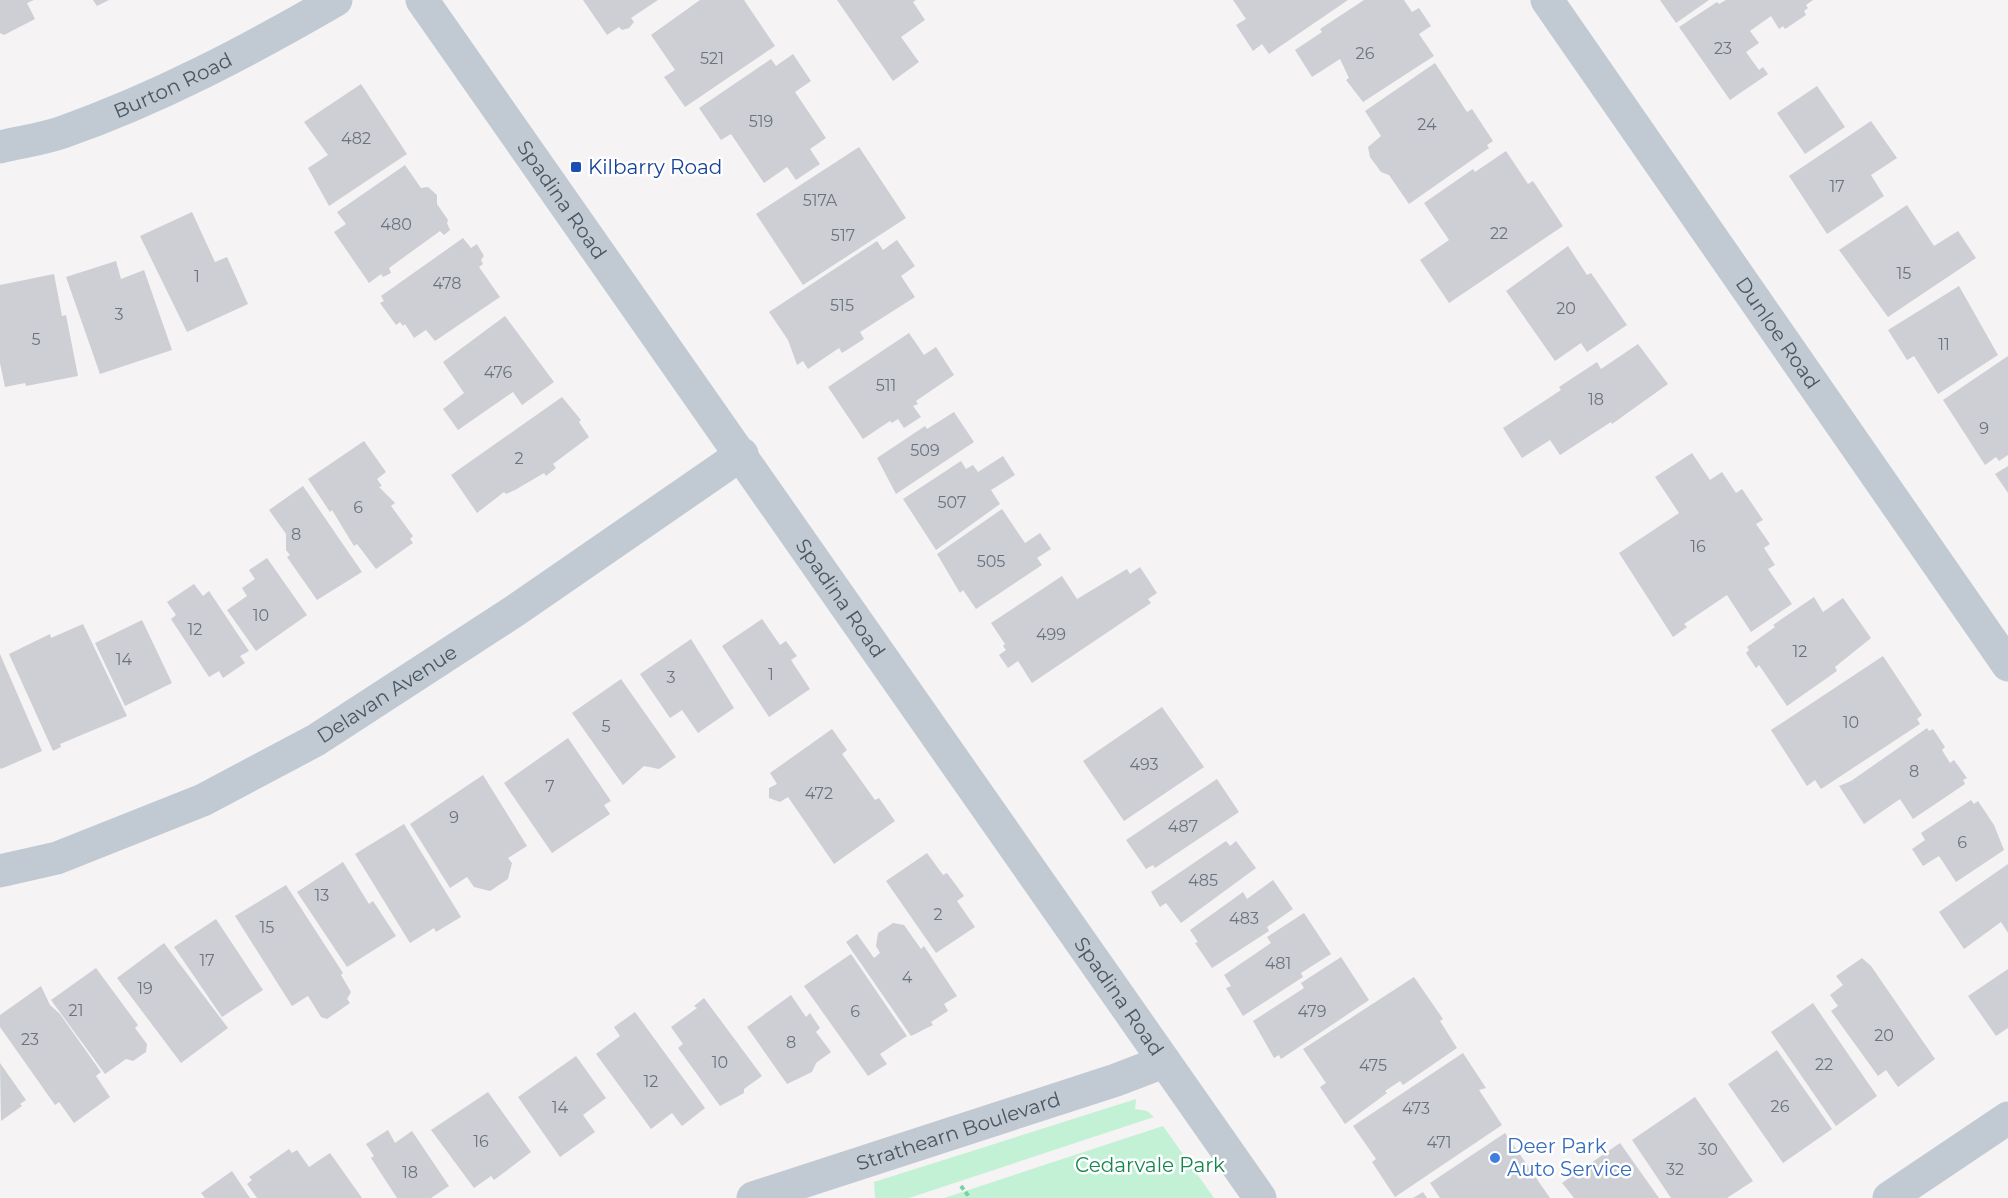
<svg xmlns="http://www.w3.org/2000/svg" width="2008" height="1198" font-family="Montserrat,sans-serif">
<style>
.green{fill:#c3f1d5}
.building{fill:#cdcfd5}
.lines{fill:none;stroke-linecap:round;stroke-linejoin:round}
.path{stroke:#7ad0a6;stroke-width:4;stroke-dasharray:4.5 3;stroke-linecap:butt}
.minor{stroke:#c1cad2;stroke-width:33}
.transit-dot{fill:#1a4fb4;stroke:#fff;stroke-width:2}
.shop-dot{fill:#3f7fe0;stroke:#fff;stroke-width:2}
.labels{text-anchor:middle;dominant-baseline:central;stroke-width:5;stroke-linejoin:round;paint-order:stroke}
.number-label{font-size:16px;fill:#6b747e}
.street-label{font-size:20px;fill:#4a5661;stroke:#fff}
.transit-label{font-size:20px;fill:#164399;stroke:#fff;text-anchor:start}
.shop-label{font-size:20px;fill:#366cbe;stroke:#fff;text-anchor:start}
.park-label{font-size:20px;fill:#17864f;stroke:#fff}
</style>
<rect width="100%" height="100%" fill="#f5f3f3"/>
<!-- green -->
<path class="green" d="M1136,1099L1135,1109L1147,1111L1154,1117L909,1198H875L874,1182Z
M1163,1126L1214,1198H944Z"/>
<!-- building -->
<path class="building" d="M0,0H34L27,3L35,19L4,35L0,33Z
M93,0H109L97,6Z
M583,0H658L631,18L634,22L629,28L622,30L619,27L607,35Z
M700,0H744L775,46L685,107L664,77L675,70L651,35Z
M837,0H916L913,2L925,20L901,37L919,62L893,81Z
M1233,0H1348L1269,54L1262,44L1253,51L1236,25L1246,19Z
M1364,0H1404L1412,12L1419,8L1431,26L1419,34L1434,56L1363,102L1346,80L1349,78L1340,59L1312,77L1295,50L1322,32L1320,29Z
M1660,0H1709L1676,23Z
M1726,0H1813L1806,5L1808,8L1804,11L1806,15L1785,29L1783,26L1779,29L1771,16L1750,31L1759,43L1746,52L1759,70L1763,67L1768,74L1730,100L1679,27L1717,2L1719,4Z
M793,54L811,81L795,92L826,138L810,149L820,164L796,180L787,167L764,183L731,134L721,140L699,108L771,59L776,66Z
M1435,63L1467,112L1472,109L1493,141L1487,145L1489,148L1409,204L1389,175L1381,172L1370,157L1368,147L1381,136L1365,111Z
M361,84L407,154L329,206L308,168L328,155L304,122Z
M1817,86L1845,127L1805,154L1777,113Z
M1871,121L1897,158L1871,175L1884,196L1827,234L1789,176Z
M859,147L906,218L803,285L756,214Z
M1506,151L1528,184L1533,181L1563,226L1449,303L1420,260L1449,240L1424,203L1473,169L1475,172Z
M405,165L421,188L428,187L437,195V204L448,220L447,223L450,230L444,235L440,231L389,268L391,273L383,277L381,274L369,283L334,232L346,224L337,212Z
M1907,205L1934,246L1958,231L1976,258L1888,317L1839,250Z
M192,212L215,262L227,257L248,304L187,332L140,236Z
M463,238L471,248L477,244L484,256L481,260L483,264L479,267L500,297L435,341L426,330L414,338L405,324L403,326L400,322L396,325L380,303L384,301L381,296Z
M897,240L915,266L901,276L915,297L860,332L864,339L842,353L839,348L808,369L803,361L797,365L788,340L769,312L877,241L883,250Z
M1568,246L1587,275L1591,273L1627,325L1587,352L1581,343L1555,361L1506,291Z
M116,261L121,279L144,270L172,350L100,374L66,277Z
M54,274L62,316L66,315L78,376L26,386L25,383L5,387L0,363V285Z
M1959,286L1998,355L1938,394L1914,356L1907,360L1888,330Z
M505,316L554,382L522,405L513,392L458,430L443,409L464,393L443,362Z
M909,333L924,355L936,347L954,375L916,401L918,404L913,406L921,417L904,428L898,419L892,423L890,421L863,439L828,387Z
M1638,344L1668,384L1612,424L1611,422L1560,455L1550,440L1522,458L1503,428L1561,390L1559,387L1597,362L1601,369Z
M2008,356V455L1999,461L1996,457L1985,465L1943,400Z
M562,397L581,420L579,422L589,437L553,464L556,468L546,476L544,473L515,490L506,494L504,492L477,513L451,475Z
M954,412L974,442L896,494L877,458L925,426L927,429Z
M364,441L386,472L377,479L382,486L379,487L395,503L391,506L413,536L410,539L413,543L376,569L357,544L354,546L332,510L330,512L308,479Z
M1692,453L1710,480L1722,472L1736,493L1742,489L1763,520L1756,524L1770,544L1764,548L1775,565L1768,569L1792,604L1751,632L1727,595L1684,624L1687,627L1673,637L1619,553L1679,513L1655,477Z
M1003,456L1015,475L991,490L1000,504L936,550L903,499L961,461L966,469L973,465L978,472Z
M2008,466V493L1995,474Z
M303,486L362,572L317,600L287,557L290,555L286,550V534L269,510Z
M1002,509L1025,543L1040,533L1051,549L1037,558L1042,565L976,609L963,590L960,593L937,554Z
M267,558L307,615L256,651L227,610L247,596L242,588L255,579L249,570Z
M1140,567L1157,593L1148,599L1151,603L1032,683L1018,661L1008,668L999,655L1006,650L1003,646L1005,644L991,623L1062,576L1077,599L1127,569L1130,574Z
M194,584L203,596L209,591L249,651L240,656L245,663L223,678L219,671L209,677L171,619L176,615L167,602Z
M1814,597L1823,612L1843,598L1871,638L1835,667L1837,671L1787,706L1759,665L1756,668L1746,653L1749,650L1747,647L1775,627L1773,625Z
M762,619L780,645L786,641L797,656L791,660L810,689L769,717L722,646Z
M142,620L172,683L125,706L95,643Z
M83,624L127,716L60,744L61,747L53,751L9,654L50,634L51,638Z
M691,639L734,708L698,733L682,710L670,718L640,674Z
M0,654L42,751L1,769L0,767Z
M1883,656L1922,715L1917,719L1920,724L1821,789L1815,780L1807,786L1771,730Z
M621,679L676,757L659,769L644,766L623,785L572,713Z
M1162,707L1204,767L1124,821L1083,761Z
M1927,728L1929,731L1933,729L1945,747L1942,750L1950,763L1954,760L1967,778L1963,780L1965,784L1913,819L1900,799L1864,824L1839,786L1851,781Z
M832,729L847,750L842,754L875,800L879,798L895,821L834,864L788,797L780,802L769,798V788L777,784L770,773Z
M568,738L611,801L604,805L610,814L552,853L504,783Z
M483,775L527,846L508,858L512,863L508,879L490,891L474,887L467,877L450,888L410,824Z
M1217,779L1239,812L1155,868L1153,865L1146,869L1126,840Z
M1971,800L1974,804L1978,801L1994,825L2004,850L1956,882L1939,856L1923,866L1912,849L1925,840L1921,833Z
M404,824L461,917L436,932L434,928L410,943L355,854Z
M1226,841L1230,846L1236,841L1256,868L1181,923L1166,903L1160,907L1151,892Z
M927,853L943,875L947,873L964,896L957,901L975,927L936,953L886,881Z
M343,862L369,904L373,901L396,936L347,967L297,892Z
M2008,864V933L2001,922L1964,949L1939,912Z
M1273,880L1293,909L1267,927L1269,931L1212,968L1195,943L1198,942L1190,930L1243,892L1247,899Z
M286,885L343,973L341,975L351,992L347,999L350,1003L327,1019L321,1017L308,996L292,1006L235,916Z
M1304,913L1331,954L1301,973L1303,977L1243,1016L1226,988L1231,986L1224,975L1271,943L1267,937Z
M216,919L263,990L222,1017L174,947Z
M893,923L904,925L921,949L924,946L957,996L944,1004L948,1011L931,1022L933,1025L911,1036L846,942L857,934L874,958L880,953L876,946L878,933Z
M164,943L228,1028L181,1063L117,978Z
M851,954L907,1036L880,1054L887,1064L868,1076L804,986Z
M1341,957L1369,1000L1281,1059L1279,1055L1274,1058L1253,1021L1304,988L1301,983Z
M1862,958L1871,966L1935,1059L1898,1087L1886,1070L1878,1076L1831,1011L1838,1006L1830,995L1843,985L1836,976Z
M96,968L138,1025L135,1028L147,1044L146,1052L133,1061L126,1059L105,1074L51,1000Z
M2008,969V1028L1996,1036L1968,996Z
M1414,977L1443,1019L1440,1021L1457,1048L1403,1085L1400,1081L1385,1091L1387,1093L1345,1124L1320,1087L1326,1083L1303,1049Z
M41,986L50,1005L60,1014L101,1072L96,1076L110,1097L74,1123L59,1102L55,1105L0,1027V1015Z
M791,995L806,1017L810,1013L820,1028L816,1032L831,1052L816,1063L812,1072L787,1084L747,1027Z
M704,998L762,1076L744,1089V1093L720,1106L678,1048L683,1044L671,1027L697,1008L694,1006Z
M1813,1003L1877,1096L1836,1126L1771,1032Z
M635,1012L705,1108L682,1126L672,1113L651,1129L596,1054L620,1036L614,1027Z
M1777,1050L1832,1129L1783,1163L1728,1084Z
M1463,1053L1486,1088L1479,1090L1502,1125L1395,1197L1372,1162L1376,1159L1353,1126Z
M576,1056L606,1098L583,1115L595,1132L560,1157L518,1097Z
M0,1063L26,1100L20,1104L22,1106L1,1121Z
M488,1092L531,1152L494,1180L491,1176L474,1188L431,1130Z
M1695,1097L1753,1181L1727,1198H1671L1632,1140Z
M388,1130L395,1143L412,1131L449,1186L431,1198H397L371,1158L374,1156L366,1144Z
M1505,1133L1550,1198H1440L1430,1183Z
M1620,1143L1659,1198H1574L1562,1183Z
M289,1149L292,1153L297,1150L309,1167L330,1153L362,1198H257L247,1184L252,1180L249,1177Z
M232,1171L250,1198H205L201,1193Z
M1423,1192L1427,1198H1413Z"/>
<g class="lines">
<!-- path -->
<path class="path" d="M961,1186L970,1198"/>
<!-- minor -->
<g class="minor">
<path id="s1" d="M422,0L1260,1198"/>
<path id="s2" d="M1547,0L2008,665"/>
<path id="s3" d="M0,147C21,142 43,139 63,132C159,98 248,51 336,0"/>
<path id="s4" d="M0,871L57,858L203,800L316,740L516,610L742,454"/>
<path id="s5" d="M753,1198L1116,1080L1163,1062"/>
<path d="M1889,1198L2008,1118"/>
</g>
</g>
<!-- markers -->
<rect class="transit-dot" x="570" y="161" width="12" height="12" rx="3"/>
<circle class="shop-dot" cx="1495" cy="1158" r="6"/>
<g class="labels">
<!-- number labels -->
<g class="number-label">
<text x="1723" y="48">23</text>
<text x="1365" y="53">26</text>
<text x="712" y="58">521</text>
<text x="761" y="121">519</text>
<text x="1427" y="124">24</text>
<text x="356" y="138">482</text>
<text x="1837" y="186">17</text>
<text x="820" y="200">517A</text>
<text x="396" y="224">480</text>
<text x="1499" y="233">22</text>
<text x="843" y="235">517</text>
<text x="1904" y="273">15</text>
<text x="197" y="276">1</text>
<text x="447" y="283">478</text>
<text x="842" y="305">515</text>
<text x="1566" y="308">20</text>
<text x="119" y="314">3</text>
<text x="36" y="339">5</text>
<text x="1944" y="344">11</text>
<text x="498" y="372">476</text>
<text x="886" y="385">511</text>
<text x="1596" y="399">18</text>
<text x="1984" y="428">9</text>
<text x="925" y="450">509</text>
<text x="519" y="458">2</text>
<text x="952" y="502">507</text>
<text x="358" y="507">6</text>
<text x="296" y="534">8</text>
<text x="1698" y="546">16</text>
<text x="991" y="561">505</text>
<text x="261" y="615">10</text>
<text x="195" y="629">12</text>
<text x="1051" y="634">499</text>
<text x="1800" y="651">12</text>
<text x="124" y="659">14</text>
<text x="771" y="674">1</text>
<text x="671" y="677">3</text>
<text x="1851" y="722">10</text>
<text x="606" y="726">5</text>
<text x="1144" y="764">493</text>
<text x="1914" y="771">8</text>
<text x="550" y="786">7</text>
<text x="819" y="793">472</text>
<text x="454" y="817">9</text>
<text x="1183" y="826">487</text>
<text x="1962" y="842">6</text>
<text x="1203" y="880">485</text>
<text x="322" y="895">13</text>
<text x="938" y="914">2</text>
<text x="1244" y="918">483</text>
<text x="267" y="927">15</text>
<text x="207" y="960">17</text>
<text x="1278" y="963">481</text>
<text x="907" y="977">4</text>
<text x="145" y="988">19</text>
<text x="76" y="1010">21</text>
<text x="855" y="1011">6</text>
<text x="1312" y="1011">479</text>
<text x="1884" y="1035">20</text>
<text x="30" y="1039">23</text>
<text x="791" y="1042">8</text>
<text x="720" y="1062">10</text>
<text x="1824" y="1064">22</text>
<text x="1373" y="1065">475</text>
<text x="651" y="1081">12</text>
<text x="1780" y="1106">26</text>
<text x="560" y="1107">14</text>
<text x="1416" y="1108">473</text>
<text x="481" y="1141">16</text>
<text x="1439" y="1142">471</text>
<text x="1708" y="1149">30</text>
<text x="1675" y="1169">32</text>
<text x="410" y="1172">18</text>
</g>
<!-- street labels -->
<g class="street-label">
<text stroke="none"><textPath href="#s3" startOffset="184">Burton Road</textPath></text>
<text stroke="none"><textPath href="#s1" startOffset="244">Spadina Road</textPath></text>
<text stroke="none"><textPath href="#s2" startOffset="405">Dunloe Road</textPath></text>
<text stroke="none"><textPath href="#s1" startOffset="730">Spadina Road</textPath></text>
<text stroke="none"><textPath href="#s4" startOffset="428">Delavan Avenue</textPath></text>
<text stroke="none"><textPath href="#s1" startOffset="1216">Spadina Road</textPath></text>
<text stroke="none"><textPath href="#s5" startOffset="216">Strathearn Boulevard</textPath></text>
</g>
<!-- transit labels -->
<g class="transit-label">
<text x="588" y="167">Kilbarry Road</text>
</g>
<!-- shop labels -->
<g class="shop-label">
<text x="1507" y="1146">Deer Park<tspan x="1507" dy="23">Auto Service</tspan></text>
</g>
<!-- park labels -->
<g class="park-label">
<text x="1150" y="1165">Cedarvale Park</text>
</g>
</g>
</svg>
